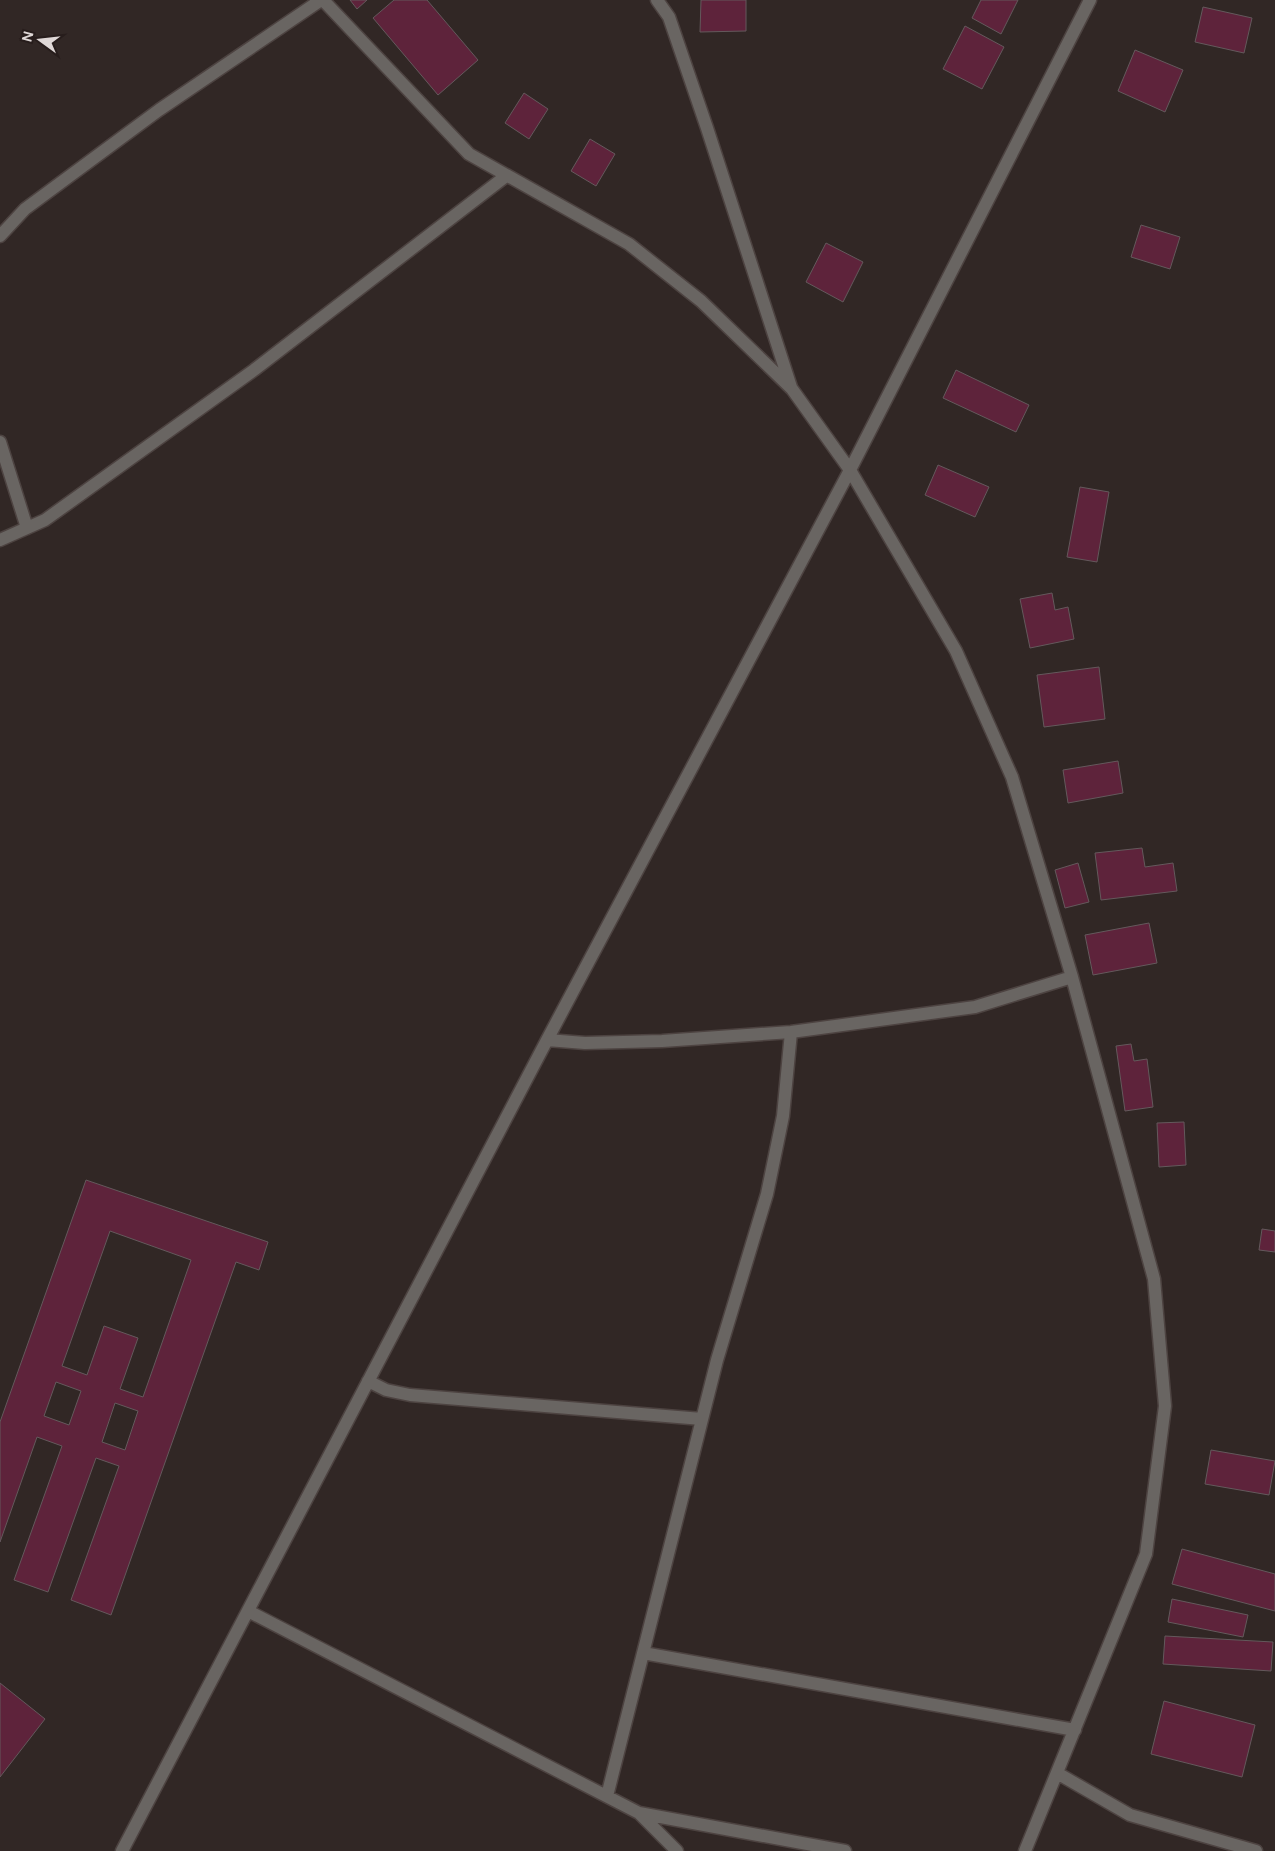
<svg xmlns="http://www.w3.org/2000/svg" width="1275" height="1851" font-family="'DM Sans',sans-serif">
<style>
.building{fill:#5e233b;stroke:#64595c;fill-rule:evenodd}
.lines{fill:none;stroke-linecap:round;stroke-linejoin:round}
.minor-casing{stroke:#4d4341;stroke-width:15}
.minor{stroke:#696562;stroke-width:12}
</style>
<rect width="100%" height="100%" fill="#312725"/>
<!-- building -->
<path class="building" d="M350,0H367L357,9Z
M394,0H427L478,60L438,95L373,18Z
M701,0H746V31L700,32Z
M981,0H1018L1001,34L972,18Z
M1203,7L1252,18L1244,53L1195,42Z
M965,26L1004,47L982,89L943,69Z
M1135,50L1183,70L1165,112L1118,91Z
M524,93L548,109L529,139L505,123Z
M590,139L615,154L596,186L571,171Z
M1141,225L1180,237L1170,269L1131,257Z
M826,243L863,262L843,302L806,282Z
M956,370L1029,405L1016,432L943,398Z
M938,465L989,487L975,517L925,495Z
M1080,487L1109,492L1097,562L1067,557Z
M1052,593L1055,610L1068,607L1074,639L1030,648L1020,599Z
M1099,667L1105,719L1044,727L1037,675Z
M1118,761L1123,793L1068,803L1063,770Z
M1142,848L1145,867L1173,863L1177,891L1101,900L1095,853Z
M1078,863L1089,902L1065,908L1055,870Z
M1149,923L1157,963L1093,975L1085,935Z
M1131,1044L1134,1061L1147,1059L1153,1107L1125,1111L1116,1046Z
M1184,1122L1186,1165L1159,1167L1157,1123Z
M86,1180L268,1242L259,1270L236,1262L111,1615L71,1600L119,1466L96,1458L48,1592L14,1580L62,1446L37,1437L0,1542V1422ZM110,1231L191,1260L143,1397L120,1389L138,1338L104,1326L87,1375L62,1366ZM56,1382L81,1391L69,1425L44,1416ZM115,1403L138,1411L125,1450L102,1442Z
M1262,1229L1275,1231V1252L1259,1250Z
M1211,1450L1275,1461L1269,1495L1205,1484Z
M1182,1549L1275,1574V1611L1172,1584Z
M1172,1599L1248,1615L1243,1637L1168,1622Z
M1165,1636L1273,1642L1271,1671L1163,1664Z
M0,1683L45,1719L0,1777Z
M1164,1701L1255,1725L1242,1777L1151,1754Z"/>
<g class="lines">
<defs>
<path id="minor" d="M323,0L469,154L629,244L701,301L792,389L850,470L956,651L1012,777L1072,977L1154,1279L1165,1406L1146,1554L1025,1851
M657,0L669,17L707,128L791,387
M0,236L25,209L159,110L321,0
M0,442L27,528
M0,540L45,520L254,370L506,176
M547,1040L585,1043L662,1041L791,1032L975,1007L1072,977
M368,1381L386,1390L410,1395L702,1419
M248,1611L639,1813L845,1851
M643,1653L1075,1730
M1057,1773L1130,1815L1256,1851
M607,1796L717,1360L767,1194L783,1116L791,1032
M639,1813L677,1851
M122,1851L547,1040L850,470L1090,0"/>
</defs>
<!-- minor casing -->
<use href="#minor" class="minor-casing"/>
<!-- minor -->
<use href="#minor" class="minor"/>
</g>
<!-- north arrow -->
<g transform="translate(40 40) rotate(285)" stroke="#271d1c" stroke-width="4" paint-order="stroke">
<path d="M0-4L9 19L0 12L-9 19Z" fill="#dfd8d7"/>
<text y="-8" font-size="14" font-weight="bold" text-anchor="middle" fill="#dfd8d7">N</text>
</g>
</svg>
